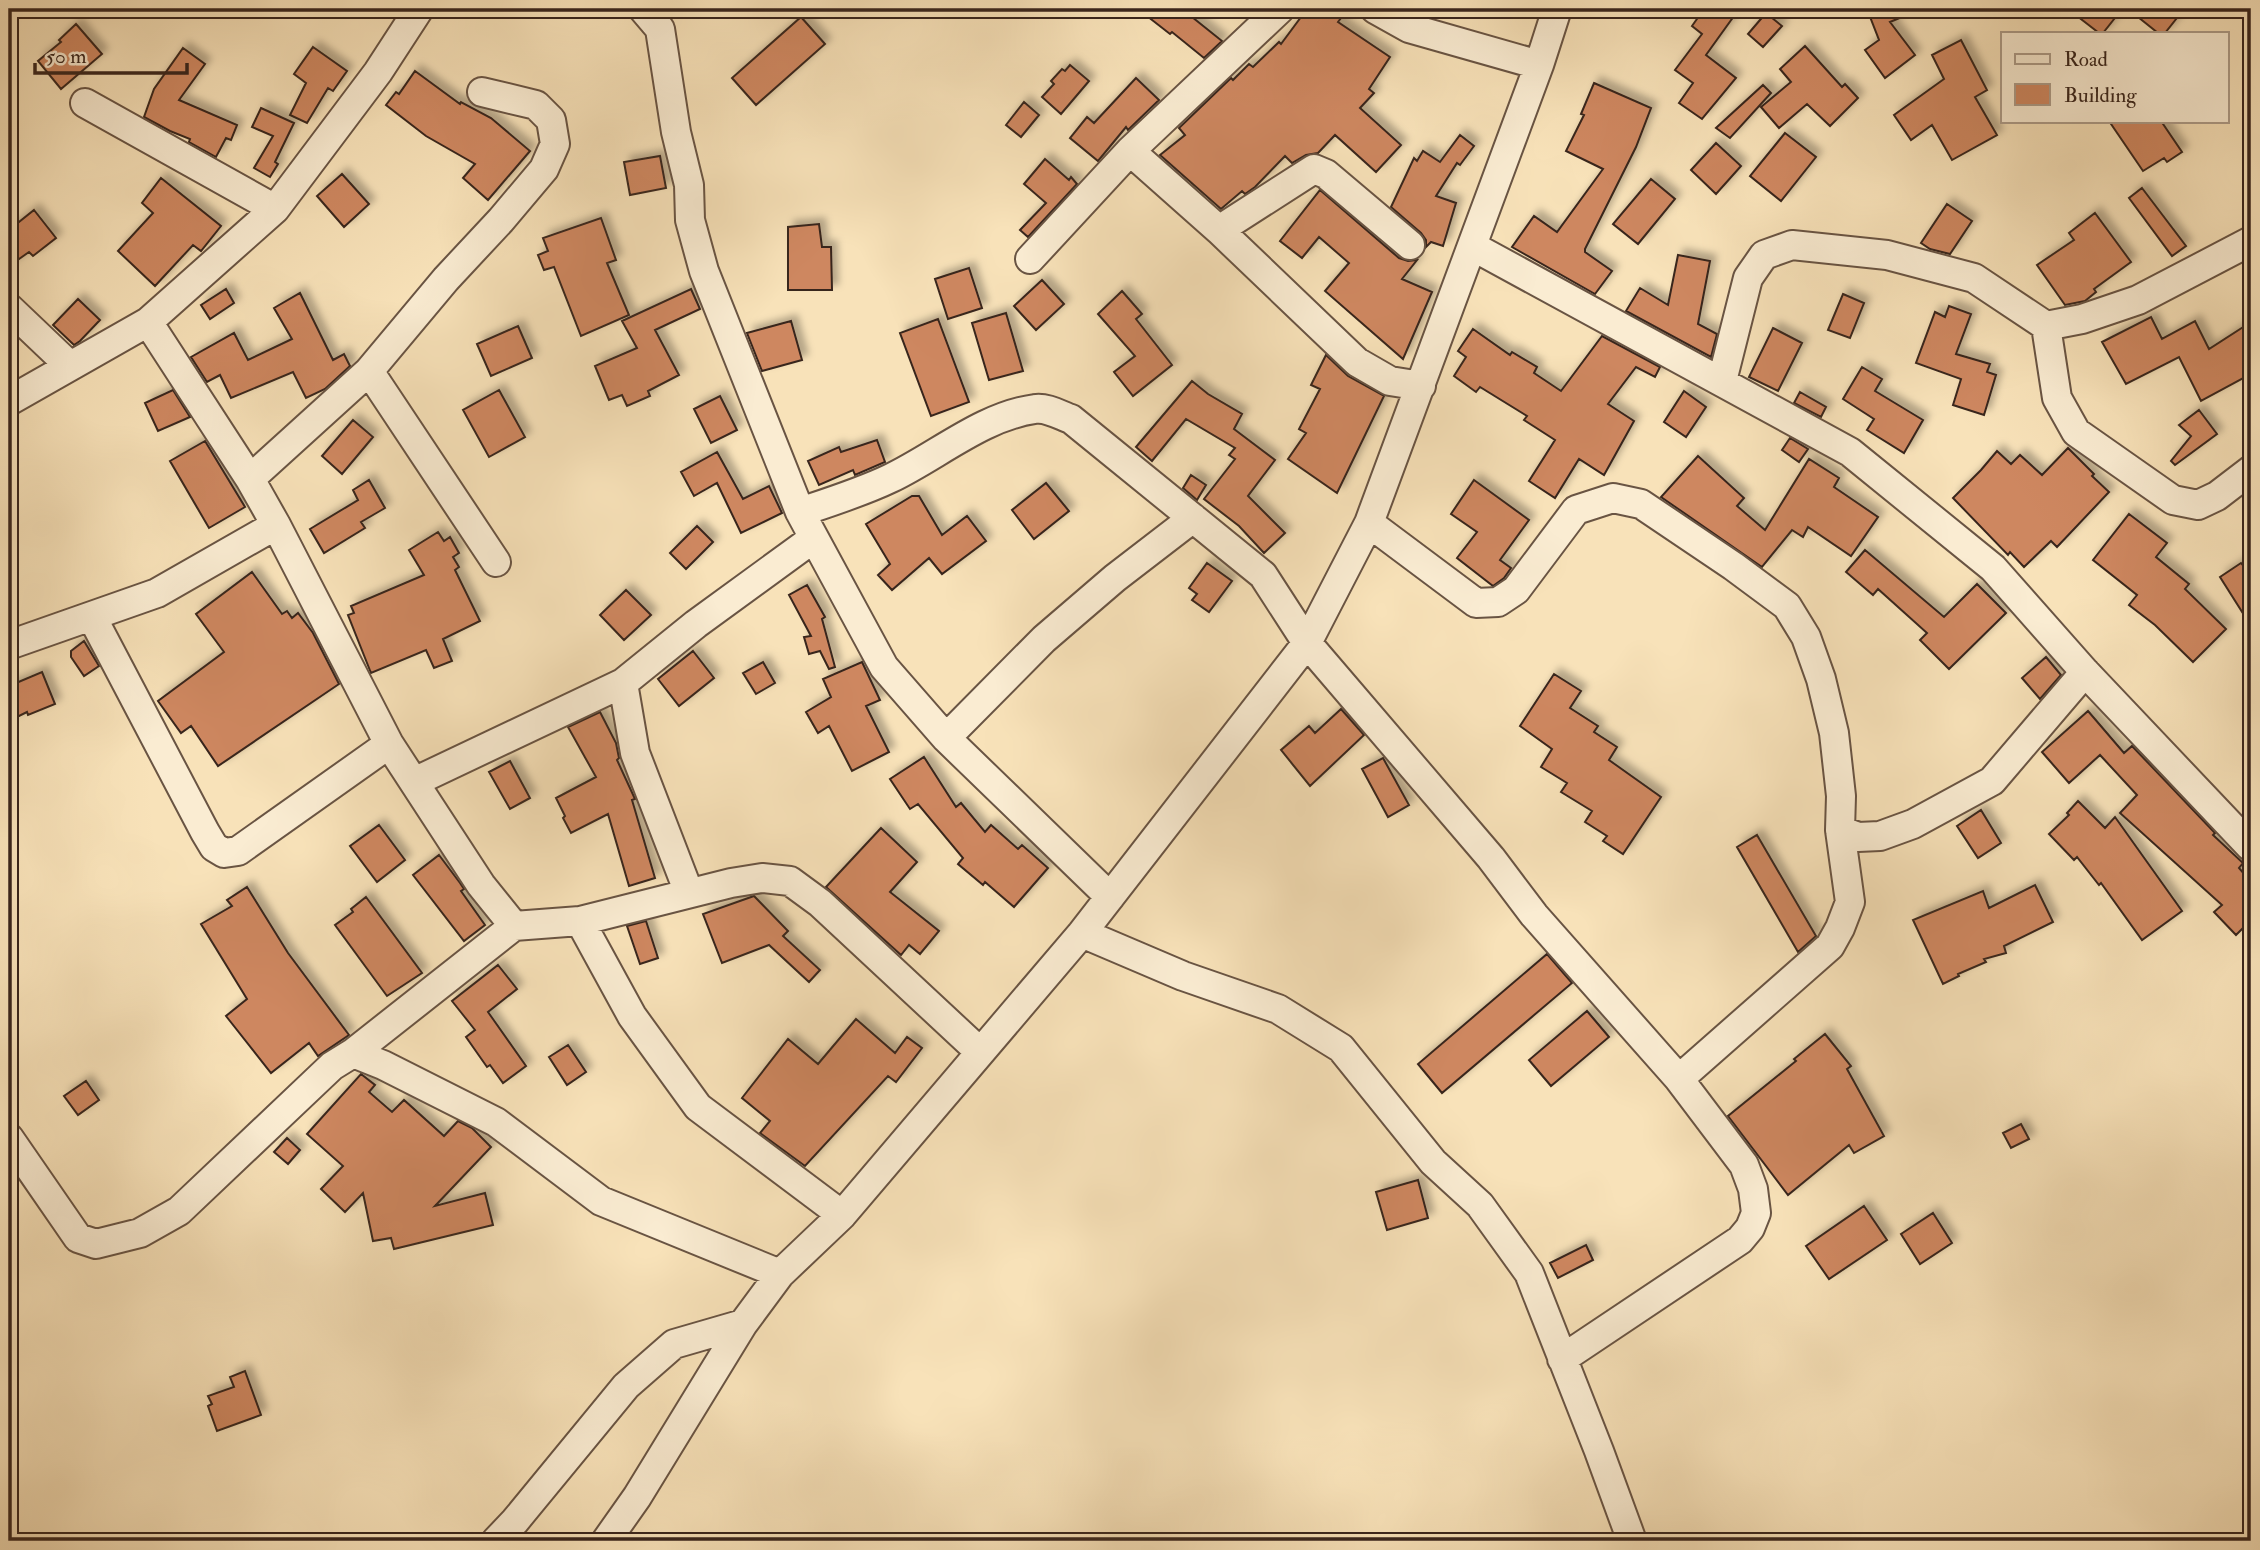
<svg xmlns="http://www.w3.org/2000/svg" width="2260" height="1550" font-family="'IM FELL Double Pica',serif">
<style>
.building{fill:#ce8760;stroke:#39251c;stroke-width:2;filter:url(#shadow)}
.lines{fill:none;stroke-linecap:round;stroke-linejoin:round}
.minor-casing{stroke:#695443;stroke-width:32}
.minor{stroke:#faecd2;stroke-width:28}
</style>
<defs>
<filter id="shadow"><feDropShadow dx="6" dy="-6" stdDeviation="3.5" flood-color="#0004"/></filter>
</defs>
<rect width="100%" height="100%" fill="#f8e2b9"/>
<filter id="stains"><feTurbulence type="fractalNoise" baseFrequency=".00286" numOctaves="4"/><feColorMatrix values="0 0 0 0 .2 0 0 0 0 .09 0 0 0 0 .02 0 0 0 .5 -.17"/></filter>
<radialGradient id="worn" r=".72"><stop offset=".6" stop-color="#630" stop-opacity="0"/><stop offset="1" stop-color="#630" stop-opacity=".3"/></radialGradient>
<!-- building -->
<path class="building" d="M1138,9H1182L1222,41L1204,58L1172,32L1170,34Z
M1307,9H1328L1341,18L1338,22L1390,57L1369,89L1374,93L1360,108L1401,145L1376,172L1335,135L1318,153L1306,155L1292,163L1285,156L1255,187L1245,194L1242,191L1221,209L1160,155L1185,135L1179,128L1231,78L1233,80L1249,64L1253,67L1279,42L1281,44Z
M1704,9H1739L1706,55L1736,78L1702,119L1679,103L1693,83L1675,70L1702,34L1692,26Z
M1867,9H1921L1890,22L1915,55L1885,78L1865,50L1879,40Z
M2068,9H2122L2103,33H2099Z
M2128,9H2184L2165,33H2158Z
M1766,13L1782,26L1763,47L1748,34Z
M801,17L825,44L756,105L732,78Z
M76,24L102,54L61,89L38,61L61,42L59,40Z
M1961,40L1987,90L1975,97L1997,135L1952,160L1932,125L1911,140L1894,115L1944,79L1932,55Z
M1805,46L1842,87L1845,84L1858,98L1830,126L1807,104L1779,128L1761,107L1791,82L1780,69Z
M313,47L347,71L333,91L328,88L307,123L290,115L306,83L294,74Z
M183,48L205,64L179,100L237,125L231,140L226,138L216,157L189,142L190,139L170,131L144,117L154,89Z
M1070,65L1089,81L1061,114L1042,97L1054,84L1051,81L1062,69L1065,71Z
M415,71L460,104L461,102L491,118L530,151L488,200L463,178L475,164L426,136L386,105L396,92L399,94Z
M1136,78L1159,100L1128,130L1126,127L1098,161L1070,138L1087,117L1094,123Z
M1594,83L1651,108L1636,147L1585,249V252L1612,271L1595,294L1512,247L1534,216L1557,232L1603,169L1566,151L1584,115L1581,114Z
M1763,85L1771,93L1730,138L1716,128Z
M1024,102L1039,115L1021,137L1006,125Z
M261,108L294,123L275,162L278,164L270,177L254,168L273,136L252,127Z
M2109,121H2161L2182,152L2167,162L2164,158L2143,171Z
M1785,133L1816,157L1781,201L1750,176Z
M1460,135L1474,146L1460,165L1457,163L1436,196L1456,203L1443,246L1431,242L1426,247V240L1421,233L1391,207L1414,158L1417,161L1423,151L1440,162Z
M1716,143L1741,166L1716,194L1691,170Z
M660,156L666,188L630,195L624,162Z
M1045,159L1069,180L1071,177L1077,184L1028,237L1020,230L1046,203L1024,184Z
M342,174L369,204L344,227L317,196Z
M161,178L221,226L201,251L193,245L155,286L118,251L153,213L142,203Z
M1651,179L1675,199L1638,244L1613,224Z
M2142,188L2186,246L2172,256L2129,198Z
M1320,190L1399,258L1408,261L1417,260L1402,279L1432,292L1403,359L1325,291L1349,263L1319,237L1302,258L1280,241Z
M1947,204L1972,221L1950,254L1930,249L1921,243Z
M34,210L56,238L33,256L29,252L9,266V230Z
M2095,213L2131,262L2094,289L2096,292L2085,301L2065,305L2037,265L2074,240L2069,233Z
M601,218L616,260L607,263L629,315L581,336L554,267L544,270L538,255L548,251L543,238Z
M819,224L822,247H831L832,290H788V227Z
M1678,255L1710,261L1698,324L1717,334L1711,357L1626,311L1640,288L1668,305Z
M969,268L982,308L948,319L935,279Z
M1042,280L1064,304L1036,330L1014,306Z
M226,289L234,303L210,319L201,305Z
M691,289L700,309L655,330L679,375L648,391L650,396L627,406L622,395L609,400L595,366L637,348L622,321Z
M1122,291L1142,314L1136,319L1172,365L1133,396L1114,372L1135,356L1098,314Z
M300,293L333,360L344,354L350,366L325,389L306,398L293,372L231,398L220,375L207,382L191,357L234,333L248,360L292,339L274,308Z
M1843,294L1864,303L1850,338L1828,330Z
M78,299L100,320L80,341L74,345L53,325Z
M1949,306L1971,314L1956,354L1990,364L1987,372L1996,375L1984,415L1953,405L1961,379L1916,363L1935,312L1945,317Z
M1006,313L1023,371L989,380L972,323Z
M2151,317L2162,339L2195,321L2209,349L2251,322V374L2201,401L2179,357L2126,384L2102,342Z
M938,319L969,402L931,416L900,333Z
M791,321L802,360L762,371L747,333Z
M518,326L532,358L491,376L477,344Z
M1773,328L1802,343L1778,391L1749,377Z
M1473,329L1510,355L1512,352L1537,367L1534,373L1561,391L1602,336L1660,367L1655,377L1636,367L1608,404L1634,421L1604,475L1579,459L1555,498L1529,481L1555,440L1524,420L1527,416L1480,387L1476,392L1454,376L1466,357L1458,351Z
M1326,355L1348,376L1384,396L1337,493L1288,459L1306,433L1299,429L1320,389L1311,385Z
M1862,367L1882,379L1875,391L1923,420L1904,453L1867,430L1874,419L1843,399Z
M1192,381L1208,394L1242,414L1234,429L1275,460L1248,496L1285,533L1264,553L1239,526L1204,499L1235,459L1229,455L1235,448L1186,419L1152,461L1136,447Z
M173,390L190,417L158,431L145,403Z
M499,390L525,437L489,457L463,410Z
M1684,391L1706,407L1686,437L1664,422Z
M1800,392L1826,407L1821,417L1794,403Z
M720,396L737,430L711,443L694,409Z
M2199,410L2217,434L2175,465L2171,461L2191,436L2179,425Z
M353,420L373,437L342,474L322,456Z
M1790,438L1808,449L1799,462L1782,450Z
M877,440L885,462L855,475L853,470L819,485L808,461L839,447L841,452Z
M205,441L245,507L209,528L170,461Z
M2068,448L2094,474L2092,476L2109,492L2057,547L2051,541L2024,567L2010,552L2008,555L1953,498L1981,470L1997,451L2011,464L2020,455L2042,475Z
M717,452L743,499L769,486L782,513L741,533L717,483L694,496L681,472Z
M1698,456L1744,498L1737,506L1765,530L1809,459L1839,478L1834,487L1878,517L1851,556L1808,527L1803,537L1792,530L1762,567L1661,497Z
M1191,475L1206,485L1197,500L1183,488Z
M369,480L385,508L361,522L365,528L324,553L310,529L358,500L353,490Z
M1474,480L1529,520L1500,560L1511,568L1504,578L1493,586L1457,558L1477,532L1451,514Z
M1046,483L1069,511L1034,539L1012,510Z
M912,496H919L942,535L967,516L986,541L942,574L929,558L892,590L878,575L890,564L866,524Z
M2129,514L2167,543L2156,557L2189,584L2185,589L2226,629L2193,662L2155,625L2129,605L2137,595L2093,560Z
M697,526L713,542L686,569L670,553Z
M438,532L444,541L450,537L459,553L453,557L459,567L455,570L480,621L443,639L452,661L434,668L426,650L371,673L348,615L354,613L351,606L424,575L409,550Z
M1865,550L1944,617L1977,584L2006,613L1949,669L1920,640L1927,633L1878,589L1873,595L1846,572Z
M1207,563L1232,581L1209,612L1192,600L1197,594L1189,588Z
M2241,563L2245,568L2251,564V626L2220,577Z
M252,572L282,614L287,611L292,618L298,613L313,633L339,684L218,766L191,726L181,733L158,701L224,652L196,614Z
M807,585L825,617L822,619L835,667L829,669L820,651L809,654L804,637L811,636L789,595Z
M626,590L651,615L624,640L600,615Z
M84,641L99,666L84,676L71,657V651Z
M693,651L714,678L679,706L658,679Z
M2046,657L2061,675L2040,699L2022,678Z
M763,662L775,683L756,694L743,673Z
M862,662L880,700L866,706L889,752L852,771L829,726L818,733L806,712L831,697L823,679Z
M42,672L55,704L28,715L27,712L9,721V686Z
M1554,674L1581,691L1570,708L1598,726L1594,732L1617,747L1609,760L1661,797L1623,854L1603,841L1607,836L1585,822L1592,811L1561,792L1567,783L1541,767L1552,749L1520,726Z
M1341,709L1364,735L1310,786L1281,750L1309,726L1315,733Z
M2088,711L2124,753L2132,746L2215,833L2213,835L2243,863L2239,868L2251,882V920L2236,935L2214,912L2222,905L2120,813L2137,795L2100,755L2069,783L2042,752Z
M600,712L616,743L619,758L617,760L635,799L632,800L655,878L629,886L608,814L571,833L563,818L565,816L556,798L596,777L568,727Z
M924,757L956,807L961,803L985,832L991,825L1018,849L1022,845L1048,868L1014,907L985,882L983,885L958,864L963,858L918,804L910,809L890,779Z
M1383,758L1409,805L1388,817L1362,769Z
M510,761L530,798L510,809L489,772Z
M2078,801L2105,828L2115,817L2182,911L2142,940L2101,883L2099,885L2077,857L2074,860L2049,834L2069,815L2067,813Z
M1981,810L2001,843L1978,858L1957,826Z
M379,825L405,860L377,882L350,846Z
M881,828L917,862L890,892L939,931L920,954L909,945L901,955L826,887Z
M1757,835L1816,936L1798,952L1737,847Z
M439,855L460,883L464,889L461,891L485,925L464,941L413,875Z
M2035,885L2053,922L2004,946L2006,953L1984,959L1986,962L1958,974L1959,976L1943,984L1913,920L1983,891L1989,908Z
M247,887L288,953L349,1035L318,1056L309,1043L271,1073L226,1016L247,999L201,924L232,906L227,900Z
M754,896L788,931L783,936L820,970L809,982L769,945L722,963L703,914Z
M366,897L422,973L387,996L335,925L353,912L351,909Z
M646,921L658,958L640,964L627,926Z
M1547,954L1572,983L1442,1093L1418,1064Z
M498,965L517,989L488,1012L526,1066L503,1083L490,1065L487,1067L466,1037L475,1030L452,1001Z
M1587,1011L1609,1037L1551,1086L1529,1060Z
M856,1019L895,1053L907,1037L922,1048L896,1082L888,1076L805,1166L760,1133L770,1121L742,1098L788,1039L818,1064Z
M1825,1034L1851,1066L1847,1069L1884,1136L1854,1153L1849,1145L1788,1195L1728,1116L1796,1061L1794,1059Z
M568,1045L586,1072L567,1085L549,1057Z
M361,1074L375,1085L369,1092L392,1112L404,1100L444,1136L458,1121L472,1128L491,1147L435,1206L485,1193L493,1225L394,1249L391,1238L373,1241L363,1193L345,1212L321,1189L343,1166L307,1134Z
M86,1081L99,1100L78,1115L64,1096Z
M2021,1124L2029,1139L2011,1148L2003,1133Z
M287,1138L300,1150L288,1164L274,1152Z
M1418,1180L1428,1218L1387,1230L1376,1192Z
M1864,1206L1887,1240L1829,1279L1806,1246Z
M1933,1213L1952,1243L1920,1264L1901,1234Z
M1586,1245L1593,1260L1558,1278L1550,1263Z
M245,1371L261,1415L217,1431L208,1406L212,1404L208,1396L234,1387L230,1377Z"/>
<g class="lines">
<defs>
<path id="minor" d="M643,9L660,29L676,132L689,185L690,220L704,271L800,512L884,667L946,738L1110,897
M1375,9L1409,28L1539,65
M85,103L275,209
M1130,151L1219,230L1357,362L1390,381L1421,386
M1219,230L1314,169L1326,174L1410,245
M1472,246L1850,452L1993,568L2085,672L2250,846
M1030,259L1130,151L1280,9
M9,308L70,366
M148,322L250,479L276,525L389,744L481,885L514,926
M2046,326L2057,398L2076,432L2173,500L2198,505L2217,496L2251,470
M369,371L496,562
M1722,381L1748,278L1764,255L1792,245L1887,255L1974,278L2046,326L2082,319L2138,300L2251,241
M9,401L148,322L275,209L378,72L419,9
M250,479L369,371L446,279L501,220L544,169L555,144L551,120L536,105L482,92
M800,512C830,502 862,492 891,478C937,456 983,416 1035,409C1046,407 1060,415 1071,419L1263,575L1307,643L1491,858L1534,915L1679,1079L1744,1165L1753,1189L1756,1213L1750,1228L1740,1240L1562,1359
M1369,523L1476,603L1498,602L1516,590L1576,510L1613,498L1641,504L1733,566L1787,606L1806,637L1821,679L1834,733L1841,796L1840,830L1850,902L1840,928L1830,946L1679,1079
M92,617L205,832L214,847L224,853L238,851L389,744
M9,645L157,593L276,525
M623,683L635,753L689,893
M946,738L1044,639L1115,578L1193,518
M414,782L623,683L696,624L814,538
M1840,830L1858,837L1880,836L1913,824L1992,781L2085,672
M580,921L731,883L762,878L790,881L820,903L980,1052
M1082,933L1183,976L1278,1009L1341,1048L1433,1162L1480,1205L1529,1273L1599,1451L1632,1541
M353,1053L383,1065L496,1122L601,1201L780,1274
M9,1138L78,1238L96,1244L140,1233L179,1211L332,1066L353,1053L514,926L580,921L632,1016L698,1107L842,1215
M496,1541L515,1521L626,1386L674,1344L743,1324
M606,1541L637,1497L743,1324L780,1274L842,1215L1082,933L1307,643L1369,523L1539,65L1557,9"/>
</defs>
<!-- minor casing -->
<use href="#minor" class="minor-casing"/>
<!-- minor -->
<use href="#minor" class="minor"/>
</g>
<!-- margin -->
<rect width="2260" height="1550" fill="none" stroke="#f8e2b9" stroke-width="35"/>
<rect x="10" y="10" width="2239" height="1529" fill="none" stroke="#39251c" stroke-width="3.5"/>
<rect x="18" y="18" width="2225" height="1515" fill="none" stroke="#39251c" stroke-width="2"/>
<!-- legend -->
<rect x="2001" y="32" width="228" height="91" fill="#faecd2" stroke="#ad9c89" stroke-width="2"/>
<rect x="2015" y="54" width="35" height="10" fill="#faecd2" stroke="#ad9c89" stroke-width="2"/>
<text x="2064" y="66" font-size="21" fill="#39251c">Road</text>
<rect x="2015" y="84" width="35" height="21" fill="#ce8760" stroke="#ad9c89" stroke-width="2"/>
<text x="2064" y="102" font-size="21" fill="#39251c">Building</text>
<!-- scale -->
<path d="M35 63v10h152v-10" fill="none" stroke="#39251c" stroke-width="3.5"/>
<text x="46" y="63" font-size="21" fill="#39251c" stroke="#faecd2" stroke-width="5" paint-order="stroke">50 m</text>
<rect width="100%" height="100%" filter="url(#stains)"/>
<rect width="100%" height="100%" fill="url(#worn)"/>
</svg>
